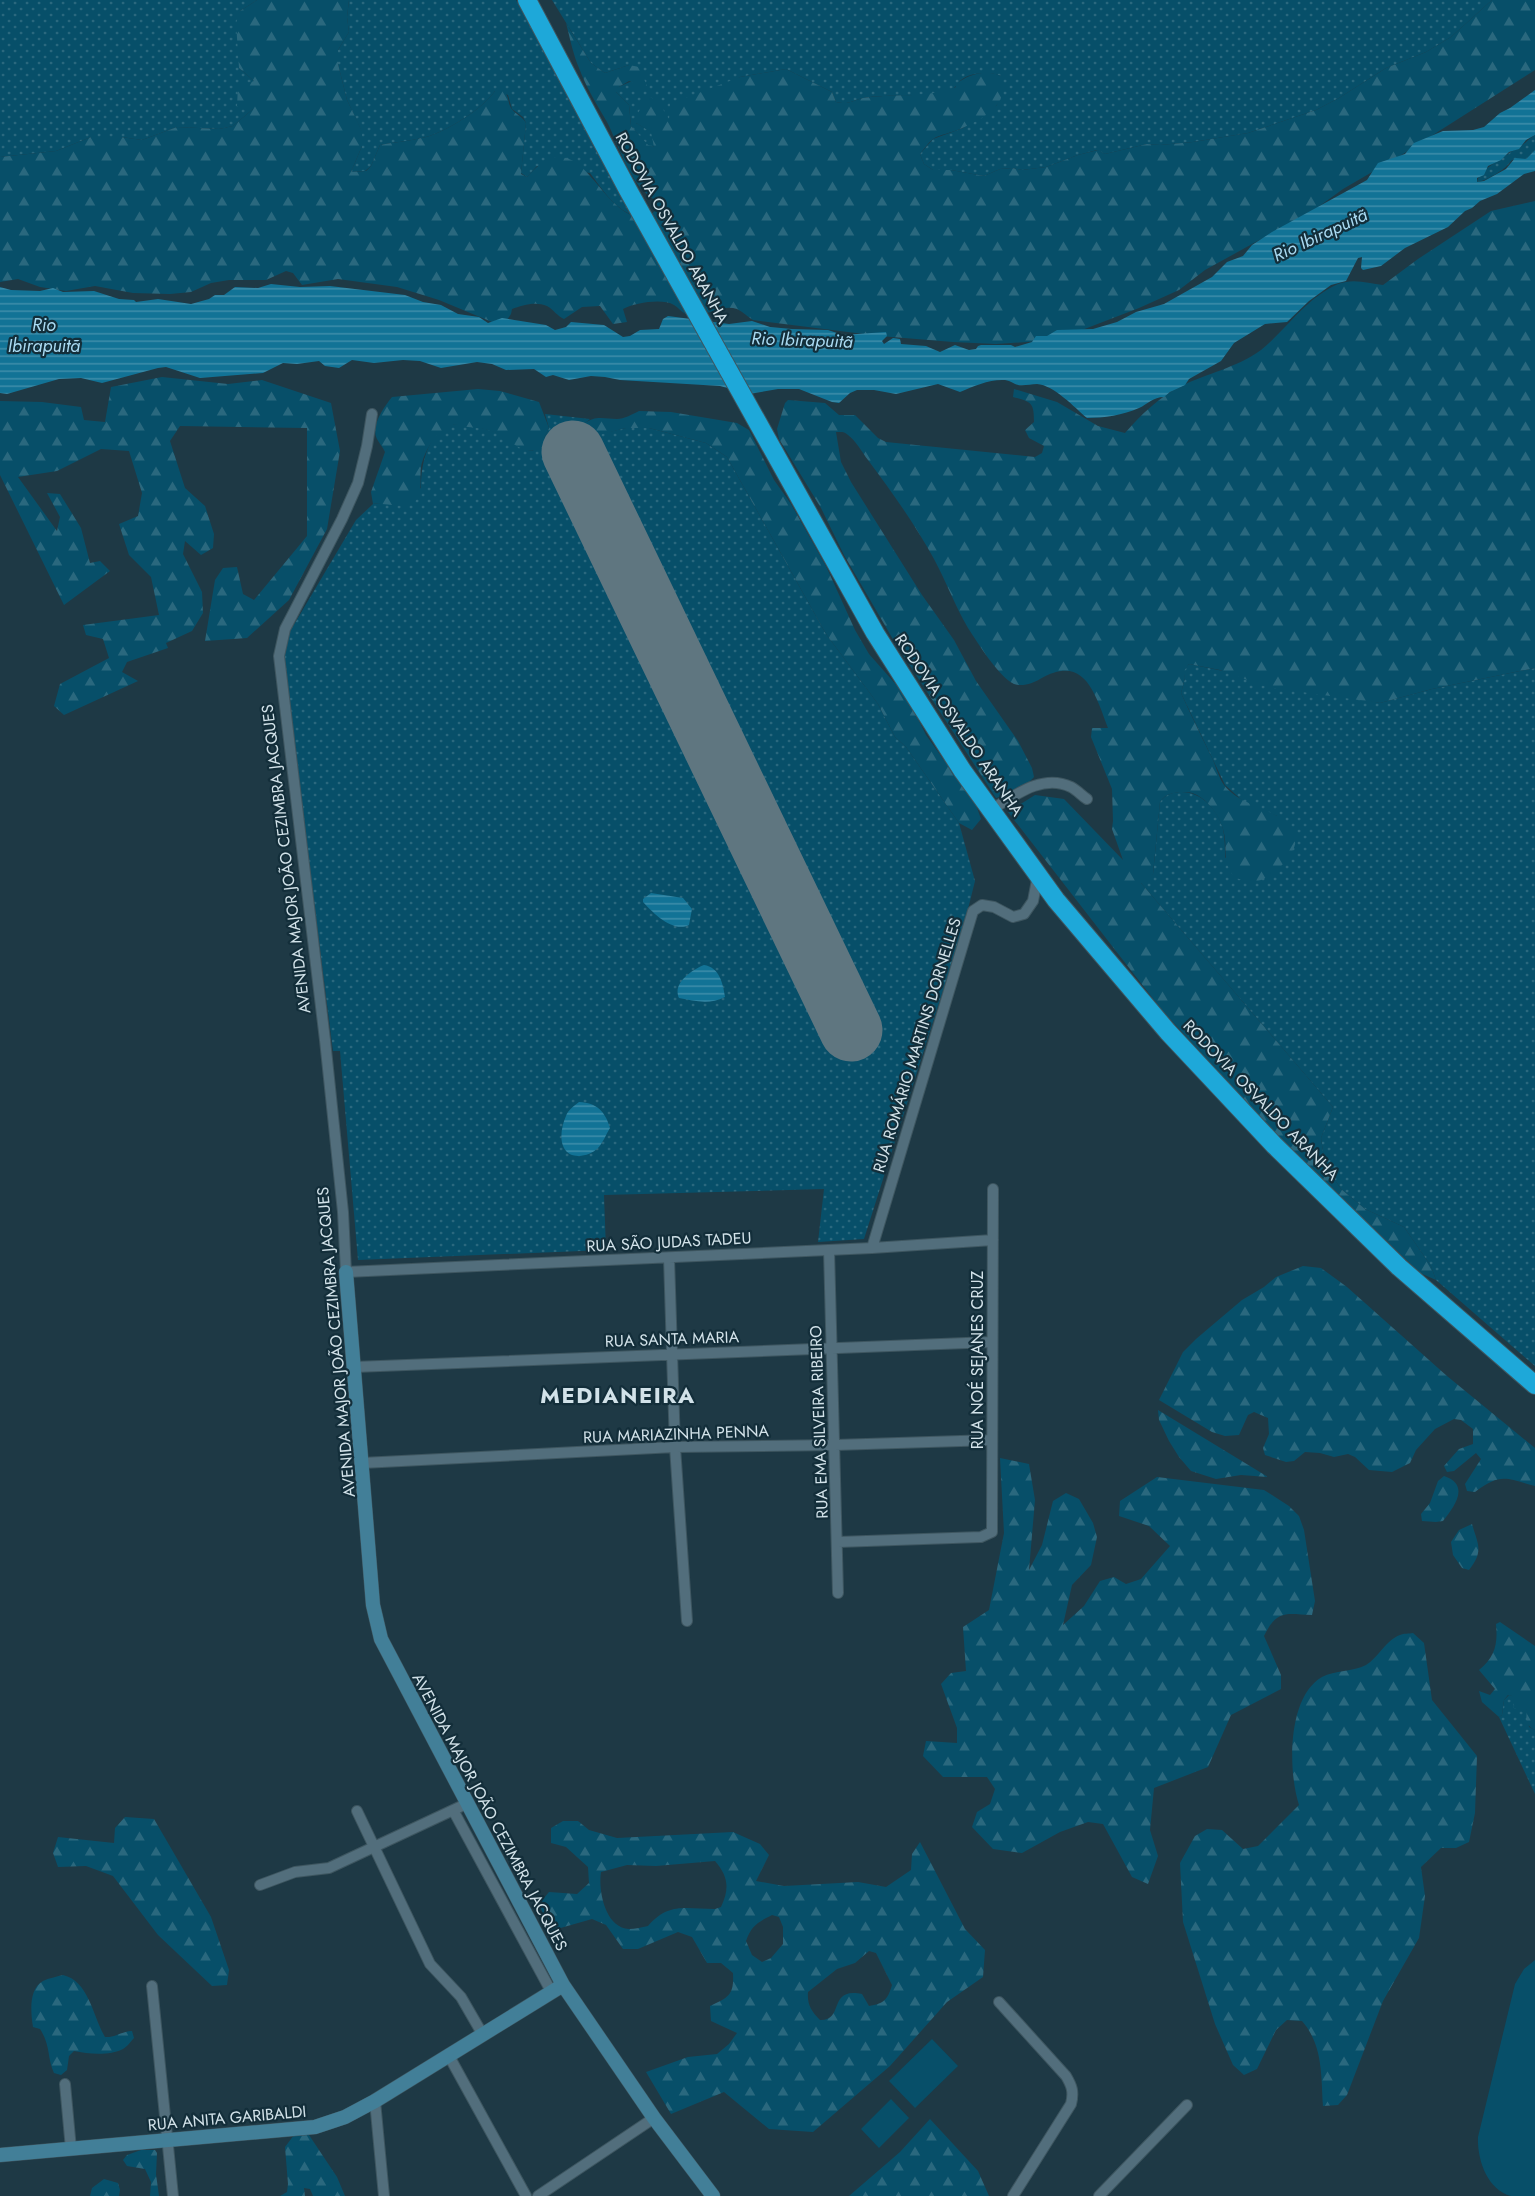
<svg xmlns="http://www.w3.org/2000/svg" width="1535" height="2196" font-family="Jost,sans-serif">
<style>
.grass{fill:url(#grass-dots)}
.forest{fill:url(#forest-firs);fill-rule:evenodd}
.green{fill:#074f69}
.water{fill:url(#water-rules)}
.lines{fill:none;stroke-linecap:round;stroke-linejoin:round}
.runway{stroke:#5f7680;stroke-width:63}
.street-casing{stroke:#3e5660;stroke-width:12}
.secondary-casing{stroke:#3e5660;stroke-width:15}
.highway-casing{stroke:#3e5660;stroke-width:20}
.street{stroke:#526e7c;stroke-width:10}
.secondary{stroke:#427f98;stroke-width:14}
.highway{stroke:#1ea8d9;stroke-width:18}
.labels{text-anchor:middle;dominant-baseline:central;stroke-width:4.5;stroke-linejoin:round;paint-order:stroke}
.street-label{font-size:16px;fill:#d2e2e9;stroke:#132e3a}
.water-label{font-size:18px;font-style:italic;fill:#aadbf3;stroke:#132e3a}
.district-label{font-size:22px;font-weight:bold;letter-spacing:1.5px;fill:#d2e2e9;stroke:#132e3a}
</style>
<defs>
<pattern id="grass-dots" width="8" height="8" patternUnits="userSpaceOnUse" patternTransform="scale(1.5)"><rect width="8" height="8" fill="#074f69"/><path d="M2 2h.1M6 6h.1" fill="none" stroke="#2a687e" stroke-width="1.8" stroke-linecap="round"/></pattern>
<pattern id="forest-firs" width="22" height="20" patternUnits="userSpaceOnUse" patternTransform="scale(1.5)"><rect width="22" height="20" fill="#074f69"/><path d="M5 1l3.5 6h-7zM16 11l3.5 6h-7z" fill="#2a687e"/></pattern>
<pattern id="water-rules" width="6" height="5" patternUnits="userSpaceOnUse" patternTransform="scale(1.5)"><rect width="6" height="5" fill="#127396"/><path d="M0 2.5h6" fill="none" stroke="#3f8daa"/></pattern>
</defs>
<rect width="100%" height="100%" fill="#1e3945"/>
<!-- grass -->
<path class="grass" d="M0,0H257L240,11L239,68L254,81L253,109L233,126L219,129L177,127L142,140L121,137H91L56,151L0,157Z
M349,0H516L635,216C614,209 603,190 590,173L537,166L527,177L521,173L526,123L523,117L512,109L508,95L495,91C482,109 448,131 426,137C411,141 395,142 380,145L371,166L365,171L351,172L362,146V132L347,100L338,64V50L349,32L347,17Z
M552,0H1492L1451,37L1426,52L1386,68L1339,98L1316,110L1248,133L1193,142L1160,145L1147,144L1105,154L1097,150L1078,155L1046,167L1022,170L1012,168L1000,169L984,176L951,170H933L924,164L920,154L933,139L963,128L997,105L1001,76C991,71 970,72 961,80C956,85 955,89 947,91C920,99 890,93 863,98C851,101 849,105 836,102L832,92L786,69L740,77L669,122L636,123L652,132L655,147L648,146L631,126L629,105L616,92V88L632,81L629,65L605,73L591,63Z
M1535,135V150L1526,159L1512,160C1505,170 1488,180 1477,182C1480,170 1498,161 1508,154C1511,151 1517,150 1520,147C1526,143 1529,138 1535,135Z
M545,414L590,419L584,424L591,436L626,428H649L706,443L727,457L826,634L878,704L895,737L906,747L959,823L975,881L965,921L864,1239L818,1242L824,1189L604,1195L606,1250L358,1260L340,1051H333L283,659L289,633L356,520L373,504H380L421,488C421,466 426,437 448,426C458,421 480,428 490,430C505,435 516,448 532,451L544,445V438L549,428Z
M1189,664L1380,703L1432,689L1535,668V1366L1436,1280L1431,1266L1404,1227L1365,1209L1341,1189L1325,1165L1321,1138L1333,1107L1141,883L1153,874L1160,802C1166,794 1171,793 1180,792C1201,791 1218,810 1223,829C1225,838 1225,849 1225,858L1277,816L1244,802L1225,785L1181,693L1185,678L1183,671Z
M1509,1695L1512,1696L1527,1710L1529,1727L1535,1730V1794L1499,1717L1502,1715L1504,1700Z"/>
<!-- forest -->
<path class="forest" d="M257,0H349L347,17L349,32L338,50V64L347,100L362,131V146L351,172L366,171L371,166L380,145C395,142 411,141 426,137C448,131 482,109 495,91L502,90C510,96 507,101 511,108C515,114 522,116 526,123L521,174L527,177C575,122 593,196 629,214C635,217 642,217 648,217L656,210L655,200C629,185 620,147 607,122C597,105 586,87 579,68C573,54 570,38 566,23L591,63L605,73L629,65L639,67L647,86L645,90L638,91L632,82L629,81L617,88L616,92L629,105L631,126L648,145L654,147L651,132L636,123L635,119L647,96C660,100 663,109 669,120L670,104L740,77L786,69L832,92L836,102C849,105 851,101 863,98C894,93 926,99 956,87L955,85C968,74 986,69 1001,76C1012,103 982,120 960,129C952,133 940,134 933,139C928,143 924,149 920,154L924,164L933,170H951L984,176L1000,169L1012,168L1022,170L1046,167L1078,155L1098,150L1105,154L1147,144L1160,145L1193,142L1248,133L1316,110L1339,98L1386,68L1426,52L1451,37L1492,0H1535V70L1403,154L1343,189L1314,210L1205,270L1179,290L1139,308L1056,340L996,344L953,342L880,336L753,320C748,317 743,312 737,309C720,303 703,320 686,314C681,312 678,307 674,305C662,298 635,303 623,309L627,322L613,324L600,306L582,307L564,319C557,316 554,310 547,306C536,301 522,305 512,309L511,314L507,320L492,322L439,300L397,287L338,279L302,285L293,273L286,271L266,280H229L211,283L191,292L170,294L133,293L95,286L66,291L40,287L18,279L0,282V157L56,151L91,137H121L142,140L177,127L219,129L233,126L253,109L237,106L238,86L254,81L239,68L236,23L240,11Z
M1535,201V668L1432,689L1380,703L1267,687L1220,670L1189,664L1184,671L1185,678L1181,693C1191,715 1202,738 1213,760C1216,767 1219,778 1224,785C1242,808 1277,807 1293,830C1305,848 1274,877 1258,881C1251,883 1242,879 1235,878C1220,858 1229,850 1223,829C1219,814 1202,791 1185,792C1174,793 1167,792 1160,802L1153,874L1149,883H1141L1333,1107L1321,1138L1325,1165L1341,1189L1365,1209L1404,1227L1431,1266L1436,1280L1420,1273L1278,1138L1161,1009L1008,812L1035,795L1064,799L1123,860L1112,829L1113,821L1112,789L1091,737L1092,728H1108C1095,694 1085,653 1040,679C1033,683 1023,687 1014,684C998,676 978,643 968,628C955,606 946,581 934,559C915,524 891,491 868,460C862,452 856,441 848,435C844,431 841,432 836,432L841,462L851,482L922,595L954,640L976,681L1018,741L1032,768L1034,777C1025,788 1010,794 996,798L894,641L844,555L821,508L779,439L777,429L785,403L788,400L825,403L839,415H855L878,438L886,442L1035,457L1042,453L1044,446L1029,438L1025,430L1034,422C1034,403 1032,402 1013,397L1014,389L1057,402L1098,426L1125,433C1141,415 1159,397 1181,386C1208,373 1236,368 1261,350C1287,329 1306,298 1338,284C1353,278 1368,283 1383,285L1418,259L1491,211Z
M162,377L228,384L262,380L331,403L340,451L327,529L289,600L247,638L205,641L215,580L223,568L237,567L243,594L254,600L307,536V428L180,426L170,441L185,488L205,506L214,534L213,548L201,555L185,541L183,554L202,592L203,613L192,631L166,643L168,648L127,662L122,672L138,681L64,715L54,706L60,684L109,658L103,639L86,635L83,625L159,615L151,577L129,555L119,524L138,516L142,493L129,451L101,449L57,471L18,477L57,531L60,517L47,493L60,494L81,528L90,563L100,561L110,571L64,605L0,475V401L42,402L81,407L84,420L105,422L111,387Z
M478,389L500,391L539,402L549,428L544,438V445C527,462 507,436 491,431C484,428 475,428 468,427C462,426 455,423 450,426C436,431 424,452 421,467C419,478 425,499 410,504C400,508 384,503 373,504L371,492L385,452C383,447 379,443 377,439C370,426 385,406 392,397Z
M639,411L671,412L737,423L749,430L774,480L791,504L826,566L855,630L869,654L907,697L926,735L976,805L981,819L972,830L959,823L906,747L895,737L878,704L826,634L727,457L706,443L649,428H626L591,437L584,424C595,415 604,419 617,419C624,419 633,414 639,411Z
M1303,1266L1321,1268L1347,1287L1447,1376L1535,1448V1486C1505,1478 1501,1473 1475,1492L1467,1491L1465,1484L1481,1459L1476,1453L1454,1471L1447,1472L1444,1466L1459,1449L1473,1444V1429L1461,1420L1454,1419L1435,1429L1416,1450L1410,1463L1392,1472L1369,1470L1355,1457L1348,1454L1334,1457L1320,1453L1305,1452L1294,1461L1286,1462L1265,1455L1263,1448L1269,1434L1268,1418L1254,1412L1248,1415L1239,1435L1225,1436L1212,1432L1159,1400L1183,1352L1196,1339L1242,1300L1264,1287L1276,1277Z
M1158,1410L1268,1477L1241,1475L1216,1479L1191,1471L1179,1457L1169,1441L1159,1420Z
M1000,1458L1029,1464L1035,1500L1029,1570L1042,1545L1053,1501L1066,1493L1079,1499L1093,1523L1097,1537L1091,1565L1072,1585L1063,1625L1084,1606L1100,1581L1114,1577L1126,1584L1141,1579L1170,1546L1149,1526L1119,1516L1120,1501L1157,1477L1264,1490L1289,1506L1299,1516L1304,1530L1315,1601L1312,1615C1286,1614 1277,1609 1264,1636L1281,1675V1689L1231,1715L1208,1767L1154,1788L1150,1830L1158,1856L1148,1884L1132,1877L1103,1824L1088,1822L1060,1832L1022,1853L993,1849L972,1827L977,1812L990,1804L995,1789L987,1777H943L923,1756L926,1741L957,1743V1728L941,1684L951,1673L966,1671L963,1627L989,1610L1004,1533Z
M1444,1476C1471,1485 1454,1507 1443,1521L1436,1522L1422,1521L1421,1514L1430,1503L1438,1481Z
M1472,1524C1478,1545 1484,1551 1469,1570L1462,1568L1453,1555L1451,1542L1459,1530Z
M1500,1622L1535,1646V1730C1525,1725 1526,1719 1527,1710L1514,1708L1512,1696L1508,1695L1504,1700L1502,1715L1499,1717L1482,1702L1479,1691L1490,1695L1495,1689L1479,1670C1495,1657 1498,1644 1496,1624Z
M1413,1633L1424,1643L1432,1700L1477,1756L1475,1813L1469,1842L1456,1848H1441L1421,1867L1425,1896L1419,1938L1383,2001L1347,2095L1338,2105L1323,2106C1321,2075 1323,2045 1302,2021L1287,2020L1276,2030L1257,2069L1244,2075L1233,2065L1215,2024L1183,1922L1180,1863L1195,1836L1207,1829L1222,1830L1243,1849L1258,1846L1299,1805C1288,1771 1287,1697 1322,1677C1335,1670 1353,1672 1366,1665C1378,1658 1386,1640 1400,1635C1404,1633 1409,1634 1413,1633Z
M125,1817L154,1819L211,1917L229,1970L227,1985L212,1986L158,1935L113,1876L86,1866L58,1867L53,1853L58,1837L114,1843L115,1828Z
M563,1821H578L589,1830L617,1838L733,1832L760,1844L769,1855L756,1881L784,1886L858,1882L886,1887L911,1870L912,1854L920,1842L965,1929L985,1950L983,1977L947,2002L890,2066L813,2132L769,2129L724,2092L671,2114L646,2072L688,2057L717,2054L729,2044L737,2033L711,2021L710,2006C730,1997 734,1994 733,1973L721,1963H707L692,1937L678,1932L638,1949H623L606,1925L592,1919L550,1931L539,1904L549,1892L577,1894L589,1883L588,1867L566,1847L551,1843V1828ZM715,1861C728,1876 730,1888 721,1907L715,1909C685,1909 669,1902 648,1926C642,1927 635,1929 629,1929C605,1928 598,1890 601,1872L627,1865L656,1866ZM772,1915L779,1917L783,1927V1944L771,1958L762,1962L752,1955L746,1941C751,1926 758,1922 772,1915ZM869,1951L876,1953L892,1985C888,1999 884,2004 869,2006L862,1994C827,1987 845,2021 820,2020C811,2011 807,2004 808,1992L837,1969L855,1963Z
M63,1975C89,1981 93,2017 105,2037C115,2038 122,2031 132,2031L134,2038C131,2041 127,2047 123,2049C109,2056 89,2054 74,2051L69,2056L67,2070L61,2075L54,2073C47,2058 51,2046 40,2029L33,2027C31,2014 28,1989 43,1981C49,1978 56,1977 63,1975Z
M930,2119L978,2171L989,2196H849L900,2152Z
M294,2135H309L337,2177L345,2196H313L310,2189L304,2188L305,2196H280L287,2192L288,2184L285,2147Z
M141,2150H155L157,2153L156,2174L159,2196H150L151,2182L145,2169L127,2166L123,2160L127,2155Z
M104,2179L118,2183L120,2190L119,2196H90L92,2188Z"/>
<!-- green -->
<path class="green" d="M1535,1960V2196C1528,2196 1518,2196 1511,2196C1487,2190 1477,2159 1478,2137L1515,1984L1524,1969Z
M932,2039L958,2066L915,2108L889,2081Z
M891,2099L909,2118L879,2148L861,2129Z"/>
<!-- water -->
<path class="water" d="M1535,90V135L1526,140L1519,149L1509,152L1501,160L1488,166L1484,175L1477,178V182L1484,181L1506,169L1515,158L1526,159L1535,150V171L1524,174L1497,194L1480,201L1472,208L1465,211L1448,227L1405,248L1381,266L1363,270L1361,268L1362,257L1358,258L1346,281L1331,285L1309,301L1287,322L1265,324L1234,343L1221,361L1189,379L1185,385L1170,392L1164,397C1153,397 1148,404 1139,408C1123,415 1104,418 1087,418C1075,408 1054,385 1037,384C1031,384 1024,386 1018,385C1014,384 1011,381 1005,380C990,379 974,386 960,392L938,384L896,394L874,390H857L850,393L839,403L832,402L799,389H778L749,394L720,386L620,380L605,377L591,376L569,380L553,375L546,377L534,369L506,370L492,364L477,362L441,368L420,361L403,360L374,363L352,360L339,368L325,366L319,361L297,364L283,363L263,373L200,378L166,367L158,368L102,383L81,378L59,379L7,394L0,393V287L11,290L40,291L53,288L63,292L94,291L119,299L134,300L136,302L158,299L191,304L209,299L215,295H224L235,287L258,288L271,284L300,287L330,286L405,295L423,302L441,305L458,314L479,317L488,323L502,318L546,325L555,330L566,327L571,322L604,325L623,337L630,336L640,330L659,329L663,319L668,316L729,324L752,321L770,327L792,329L828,330L843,335L886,332L887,336L882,341L884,344L893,338L900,339L901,344L926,346L940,352L955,345L969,350L976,349L978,346L981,345H1011L1015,347L1032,342L1036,336H1047L1057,330L1093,329L1117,322L1136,312L1164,304L1212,277L1227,262L1243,256L1252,245L1272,232L1367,180L1378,163L1405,154L1414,143L1443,131L1473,130L1484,127L1500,113L1510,108Z
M651,893L683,898L692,909L689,925C673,933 653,913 643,902V899Z
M704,965C719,967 723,983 725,997C709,1005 695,1001 679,998C672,983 692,970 704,965Z
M579,1102C597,1103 605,1111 610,1128C606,1134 603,1143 598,1148C590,1156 571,1161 564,1148C559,1139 562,1125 566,1116C568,1110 574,1106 579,1102Z"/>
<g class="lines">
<!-- runway -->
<path class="runway" d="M573,452L851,1030"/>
<defs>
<path id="street" d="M372,414L367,446L358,483L342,519L285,629L279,656L325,1040L343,1212L346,1272L872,1248L993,1240
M991,810C1014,796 1042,773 1071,787C1077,790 1082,796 1087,799
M872,1248L973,911L982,905L994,907L1013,917L1024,914L1033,901L1038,875
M829,1250L838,1593
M669,1258L675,1447L687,1621
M354,1367L992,1342
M362,1463L675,1447L835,1445L992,1440
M838,1542L981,1537L992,1532L993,1189
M453,1810L552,1993
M357,1811L430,1964L461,1997L483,2035
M260,1885L295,1872L329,1868L466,1804
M152,1986L173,2196
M999,2002L1066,2076C1072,2086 1074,2092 1071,2104L1013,2196
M449,2056L526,2196
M65,2084L71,2149
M375,2101L384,2196
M538,2196L654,2118
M1099,2196L1187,2105"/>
<path id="secondary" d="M346,1272L373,1605L381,1639L563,1985L654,2118L713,2196
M0,2155L315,2127L345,2117L375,2101L563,1985"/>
<path id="highway" d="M527,0L628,190L875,633L962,770L1056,900L1168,1032L1274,1145L1399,1267L1535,1385"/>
</defs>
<!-- street casing -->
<use href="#street" class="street-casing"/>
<!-- secondary casing -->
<use href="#secondary" class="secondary-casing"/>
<!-- highway casing -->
<use href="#highway" class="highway-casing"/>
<!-- street -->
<use href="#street" class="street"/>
<!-- secondary -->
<use href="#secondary" class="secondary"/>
<!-- highway -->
<use href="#highway" class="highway"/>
</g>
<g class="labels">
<!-- street labels -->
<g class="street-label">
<text transform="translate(672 228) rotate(61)">RODOVIA OSVALDO ARANHA</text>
<text transform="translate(959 725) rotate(56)">RODOVIA OSVALDO ARANHA</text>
<text transform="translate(286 859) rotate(-97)">AVENIDA MAJOR JOÃO CEZIMBRA JACQUES</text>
<text transform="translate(917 1045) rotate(-73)">RUA ROMÁRIO MARTINS DORNELLES</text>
<text transform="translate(1261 1100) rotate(46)">RODOVIA OSVALDO ARANHA</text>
<text transform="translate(669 1242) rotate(-3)">RUA SÃO JUDAS TADEU</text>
<text transform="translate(672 1339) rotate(-2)">RUA SANTA MARIA</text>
<text transform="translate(336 1342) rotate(-95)">AVENIDA MAJOR JOÃO CEZIMBRA JACQUES</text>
<text transform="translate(977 1360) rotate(-90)">RUA NOÉ SEJANES CRUZ</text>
<text transform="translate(819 1422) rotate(-92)">RUA EMA SILVEIRA RIBEIRO</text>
<text transform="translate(676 1434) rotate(-2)">RUA MARIAZINHA PENNA</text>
<text transform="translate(490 1812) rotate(62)">AVENIDA MAJOR JOÃO CEZIMBRA JACQUES</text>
<text transform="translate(227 2118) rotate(-5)">RUA ANITA GARIBALDI</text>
</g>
<!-- water labels -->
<g class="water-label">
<text transform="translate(1320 235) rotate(-25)">Rio Ibirapuitã</text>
<text x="44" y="325">Rio<tspan x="44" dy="21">Ibirapuitã</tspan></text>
<text transform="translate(802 340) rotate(2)">Rio Ibirapuitã</text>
</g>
<!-- district labels -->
<g class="district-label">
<text x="618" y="1395">MEDIANEIRA</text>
</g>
</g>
</svg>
